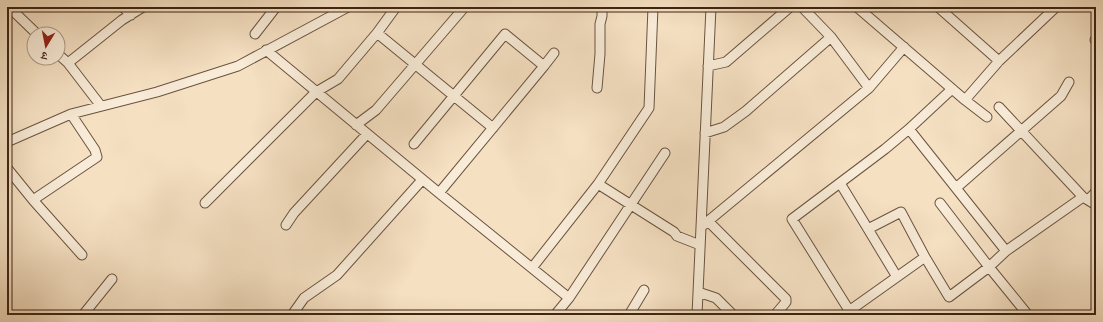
<svg xmlns="http://www.w3.org/2000/svg" width="1103" height="322" font-family="'Sorts Mill Goudy','Noto Serif Devanagari',serif">
<style>
.lines{fill:none;stroke-linecap:round;stroke-linejoin:round}
.minor-casing{stroke:#6a5340;stroke-width:11}
.minor{stroke:#f8ebd7;stroke-width:9}
</style>
<rect width="100%" height="100%" fill="#f5e0c2"/>
<filter id="stains"><feTurbulence type="fractalNoise" baseFrequency=".005" numOctaves="4"/><feColorMatrix values="0 0 0 0 .2 0 0 0 0 .09 0 0 0 0 .02 0 0 0 .5 -.17"/></filter>
<radialGradient id="worn" r=".72"><stop offset=".6" stop-color="#630" stop-opacity="0"/><stop offset="1" stop-color="#630" stop-opacity=".3"/></radialGradient>
<g class="lines">
<defs>
<path id="minor" d="M9,7L37,34
M123,7L131,15
M802,7L831,37L869,88
M857,7L965,100L999,61L1056,7
M938,7L999,61
M377,33L493,128
M255,34L276,7
M1095,40H1096
M266,50L439,193L569,298
M58,54L68,63
M544,66L554,53
M708,66L726,62L790,7
M597,88L600,54V24L602,16V7
M965,100L987,117
M101,106L68,63L122,20L143,7
M999,107L1083,197L1096,205
M356,125L376,110L462,10
M909,129L1006,251
M705,133L724,127L746,111L831,37
M7,142L71,114L157,92L238,66L348,7
M414,144L505,34L544,66L439,193
M7,168L33,200L82,255
M840,183L868,229L901,212L925,257L849,311
M598,184L649,108L653,7
M956,188L1061,96L1069,82
M33,200L97,157L95,150L71,114
M1088,200L1096,192
M205,203L316,92L338,79L377,33L396,7
M940,203L989,267L1028,315
M708,221L786,299V302L775,315
M286,225L294,213L367,134
M701,227L869,88L904,47
M868,229L897,277
M925,257L949,297L989,267L1006,251L1083,197
M532,268L598,184L674,232L677,236L700,245
M698,292L716,298L733,315
M83,315L112,279
M292,315L304,298L337,275L422,180
M555,315L569,298L665,153
M629,315L644,290
M697,315L711,7
M852,315L792,219L885,149L909,129L952,89"/>
</defs>
<!-- minor casing -->
<use href="#minor" class="minor-casing"/>
<!-- minor -->
<use href="#minor" class="minor"/>
</g>
<!-- margin -->
<rect width="1103" height="322" fill="none" stroke="#f5e0c2" stroke-width="24"/>
<rect x="8" y="8" width="1087" height="306" fill="none" stroke="#3c2414" stroke-width="2"/>
<rect x="12" y="12" width="1079" height="298" fill="none" stroke="#3c2414"/>
<!-- north arrow -->
<g transform="translate(46 46) rotate(190)"><circle r="19" fill="#f8ebd7" stroke="#ad9b89"/>
<path d="M0-3L7 15L0 10L-7 15Z" fill="#8f2418"/>
<text y="-6" font-size="11" font-weight="bold" text-anchor="middle" fill="#3c2414">उ</text>
</g>
<rect width="100%" height="100%" filter="url(#stains)"/>
<rect width="100%" height="100%" fill="url(#worn)"/>
</svg>
